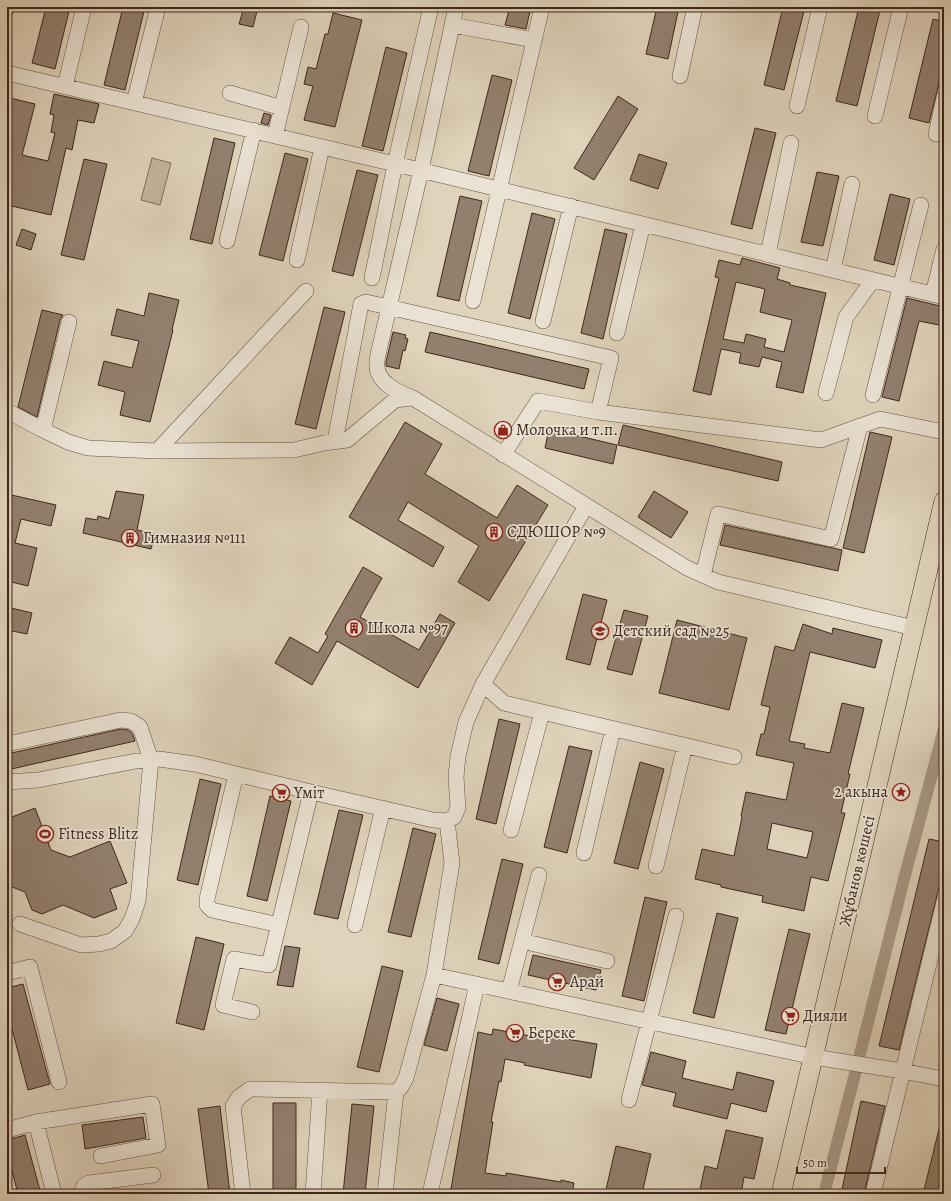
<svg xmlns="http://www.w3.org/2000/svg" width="951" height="1201" font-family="Alegreya,serif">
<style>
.green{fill:#c4b6a0;stroke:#816e5e}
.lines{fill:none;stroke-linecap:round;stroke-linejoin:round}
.canal{stroke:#a89985;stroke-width:12}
.building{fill:#92806f;stroke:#3e271c;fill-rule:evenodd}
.minor-casing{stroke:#665244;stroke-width:16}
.major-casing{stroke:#3e271c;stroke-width:20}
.minor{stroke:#eae2d3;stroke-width:15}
.major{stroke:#dfd3bb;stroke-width:19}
.labels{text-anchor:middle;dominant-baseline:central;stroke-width:3.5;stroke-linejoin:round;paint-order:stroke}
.poi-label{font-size:16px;fill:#3e271c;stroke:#eae2d3;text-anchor:start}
.street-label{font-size:16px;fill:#3e271c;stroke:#eae2d3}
</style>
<rect width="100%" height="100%" fill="#dfd3bb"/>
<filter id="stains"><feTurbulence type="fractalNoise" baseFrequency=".005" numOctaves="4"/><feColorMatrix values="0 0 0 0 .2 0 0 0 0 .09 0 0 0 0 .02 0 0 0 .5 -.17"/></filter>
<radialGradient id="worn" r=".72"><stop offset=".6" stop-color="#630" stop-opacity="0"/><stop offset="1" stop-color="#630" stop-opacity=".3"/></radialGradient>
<!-- green -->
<path class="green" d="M152,158L171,163L160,205L141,200Z"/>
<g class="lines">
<!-- canal -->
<path class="canal" d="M860,1054L904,879L944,729
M824,1194L856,1070"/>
</g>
<!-- building -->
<path class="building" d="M46,7H70L55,69L32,63Z
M123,7H145L125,90L104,85Z
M244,7H258L253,27L239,24Z
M510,7H531L526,29L505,25Z
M657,7H679L668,59L646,54Z
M783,7H805L784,90L764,85Z
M859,7H869L880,10L857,106L836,101Z
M333,13L362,20L335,127L304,120L313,86L304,84L308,67L316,69L325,34H328Z
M933,19L944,22V63L929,123L909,118Z
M386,47L407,53L383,151L362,146Z
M492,75L512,80L489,176L468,171Z
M54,94L99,104L94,123L78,120L72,150L66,148L51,215L7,205V112L10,98L35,104L22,155L48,161L55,133L51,132L54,115L50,114Z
M618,96L638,109L594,180L574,168Z
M264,113L271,115L268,125L261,123Z
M755,128L776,133L752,229L731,224Z
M214,138L235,143L212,244L190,239Z
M285,153L308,159L283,261L259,255Z
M639,154L667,163L658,189L630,180Z
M84,159L107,164L84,260L61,255Z
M357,170L378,175L353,276L332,271Z
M817,172L839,176L823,246L801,242Z
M890,194L910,199L894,265L874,260Z
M460,196L482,201L459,301L437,296Z
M532,213L555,219L530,319L508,313Z
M22,229L36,234L31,250L16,245Z
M605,229L627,234L603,339L581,333Z
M742,258L780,268L777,279L790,283V285L826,293L803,393L776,387L782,362L762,357L759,367L739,363L741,353L721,349L711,395L693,391L719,278L715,277L719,260L740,265ZM736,282L765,289L760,312L792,320L784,352L764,347L766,339L746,334L744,343L723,339Z
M149,293L179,300L172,330H173L150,422L120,415L125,392L98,385L104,361L132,368L139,341L111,335L117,309L144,316Z
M907,298L944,307V326L919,321L899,401L882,397Z
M324,307L345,312L316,429L295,424Z
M42,310L63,315L60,320L37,417L18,407Z
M393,332L406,335L405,338L408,339L405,351L403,350L399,369L386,366V362Z
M430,332L589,369L584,389L425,352Z
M405,422L442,444L425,474L497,518L517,485L548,505L489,601L458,582L479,546L408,502L398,520L444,547L433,567L349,517Z
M623,425L782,462L778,481L618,445Z
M549,429L617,445L613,464L545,448Z
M870,432L892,437L864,553L843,548Z
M116,491L144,495L137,530L155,534L151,549L83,533L86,518L97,520L98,516L109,519Z
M654,491L688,512L671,538L638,517Z
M7,494L56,505L51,526L21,519L15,543L37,548L28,586L7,581Z
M725,525L842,550L838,571L720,545Z
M363,567L382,578L360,617L419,650L440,614L455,623L418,688L337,641L312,685L275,663L290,637L318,653L328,636L325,634Z
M583,594L607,600L590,665L566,659Z
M7,607L32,613L27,634L7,630Z
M624,610L648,616L632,675L607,669Z
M677,620L747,638L729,710L659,693Z
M803,624L832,634L833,628L882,640L875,668L810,652L789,741L805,744L804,748L830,753L842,703L864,708L848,774H850L841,813H845L828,881L811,877L804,911L762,902L763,896L721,887V885L695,879L702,849L734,856L742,817L741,816L746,792L786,800L794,763L756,755L761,734H764L770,707L761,705L775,646L794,651ZM772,823L813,832L807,858L767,849Z
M499,719L520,724L496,824L476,819Z
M121,729L128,730L132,733L135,741L7,770V754Z
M569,746L592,751L567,853L544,847Z
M640,762L664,769L638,869L614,863Z
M200,779L221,784L198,885L177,880Z
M270,796L291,801L267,901L247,896Z
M35,808L51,850L70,857L110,841L127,883L110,889L117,909L94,918L63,905L42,914L32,910L25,892L7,885V819Z
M339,810L363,815L338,919L314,914Z
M413,828L436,834L411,937L388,932Z
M929,839L944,842V867L899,1050L879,1046Z
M502,859L523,864L499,964L478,959Z
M645,897L667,902L644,1001L622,996Z
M717,913L738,918L714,1018L693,1013Z
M789,929L810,934L786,1034L765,1030Z
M196,937L224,944L204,1030L176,1023Z
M285,946L300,948L293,987L277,985Z
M533,955L601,970L596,990L528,975Z
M382,966L403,971L379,1072L357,1067Z
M23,984L50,1084L28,1090L7,1010V988Z
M437,998L459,1004L447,1051L424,1045Z
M493,1029L530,1036V1033L597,1044L591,1078L524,1065L525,1063L505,1059L501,1082L499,1081L491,1122H493L485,1173L506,1176V1173L561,1182V1180L574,1183L572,1194H465V1191L451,1189L478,1032L492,1035Z
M651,1052L686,1061L682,1078L733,1090L737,1072L774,1081L766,1112L731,1103L727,1119L673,1106L676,1093L642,1085Z
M861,1101L885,1106L864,1194H841Z
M273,1103H296V1194H273Z
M352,1104L374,1106L365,1194H343Z
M220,1106L230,1194H209L198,1109Z
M143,1117L146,1138L85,1149L82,1125Z
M941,1121L944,1122V1194H923Z
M726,1130L763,1138L754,1179L744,1177L741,1194H699L705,1166L717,1169Z
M25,1135L41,1194H18L7,1151V1140Z
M616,1146L651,1154L642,1194H605Z"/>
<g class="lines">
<defs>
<path id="minor" d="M456,7L421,170L380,346C379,351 377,356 377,362C375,382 397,392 413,398L687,568L718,582L914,628
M7,9L8,7
M452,25L534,40
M7,73L395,164L944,297
M680,76L695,7
M65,86L84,7
M230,93L282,108
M134,103L158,7
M797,106L820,7
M875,116L901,7
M936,134L944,98
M275,136L301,27
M227,241L254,130
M768,254L791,143
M297,260L322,147
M833,270L852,184
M372,278L395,164L431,7
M933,294L944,249
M473,301L542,7
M543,321L571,206
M617,333L643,224
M826,393L846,317L873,280
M873,395L921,205
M7,411L43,430L68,442L88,448L157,451L294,450L324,443L347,440L395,400L412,398
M43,430L69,322
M335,441L361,304L366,302L611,358L598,412
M157,451L306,291
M503,455L538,401L598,412L821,440L880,419L944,432
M703,575L718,514L831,539L860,426
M483,684L504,703L734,757
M7,744L121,720L131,721L140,727L151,760L138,901L132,919L125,931L111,941L99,944L81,945L20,924
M236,774L207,899V905L212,910L279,925
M7,782L38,780L136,761L159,759L195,764L311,792L433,820L447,821L454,817L458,808L456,777L458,756L466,722L483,684L586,506
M511,830L542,712
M584,853L613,729
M656,866L685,745
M355,925L383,808
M522,941L607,961
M7,973L30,967L59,1082
M434,975L814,1057L902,1071L944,1079
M509,991L539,875
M252,1012L223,1005L234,959L269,965L311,792
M629,1100L676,916
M36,1122L54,1194
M7,1130L36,1122L152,1104L158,1145L101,1156
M81,1194V1192L84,1186L89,1183L153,1175
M243,1194L233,1106L239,1097L250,1089L396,1092L401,1087L406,1078L434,975L452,863L447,821
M313,1194L320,1090
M385,1194L396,1092
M430,1194L477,984
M873,1194L944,902"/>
<path id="major" d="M781,1194L944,501"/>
</defs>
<!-- minor casing -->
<use href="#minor" class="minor-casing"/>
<!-- major casing -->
<use href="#major" class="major-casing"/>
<!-- minor -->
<use href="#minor" class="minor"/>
<!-- major -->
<use href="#major" class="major"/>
</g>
<!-- icons -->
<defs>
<symbol id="shop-ring" viewBox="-11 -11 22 22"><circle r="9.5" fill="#eae2d3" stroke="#8f2418" stroke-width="1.5"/><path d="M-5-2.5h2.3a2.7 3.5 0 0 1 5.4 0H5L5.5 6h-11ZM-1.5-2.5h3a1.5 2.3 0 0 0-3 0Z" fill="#8f2418"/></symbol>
<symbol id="building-ring" viewBox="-11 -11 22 22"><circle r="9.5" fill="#eae2d3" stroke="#8f2418" stroke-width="1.5"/><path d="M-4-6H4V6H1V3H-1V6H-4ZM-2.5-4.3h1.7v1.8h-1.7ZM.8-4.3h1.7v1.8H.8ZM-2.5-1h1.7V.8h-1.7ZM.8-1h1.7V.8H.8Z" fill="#8f2418"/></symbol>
<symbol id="school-ring" viewBox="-11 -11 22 22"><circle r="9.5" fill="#eae2d3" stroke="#8f2418" stroke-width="1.5"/><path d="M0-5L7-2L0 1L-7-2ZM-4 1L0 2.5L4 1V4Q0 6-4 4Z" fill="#8f2418"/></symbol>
<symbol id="sight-ring" viewBox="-11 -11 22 22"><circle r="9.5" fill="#eae2d3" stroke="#8f2418" stroke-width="1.5"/><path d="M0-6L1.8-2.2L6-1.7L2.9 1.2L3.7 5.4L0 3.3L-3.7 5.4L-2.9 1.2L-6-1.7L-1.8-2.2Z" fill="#8f2418"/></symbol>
<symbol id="supermarket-ring" viewBox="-11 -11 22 22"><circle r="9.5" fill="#eae2d3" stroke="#8f2418" stroke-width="1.5"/><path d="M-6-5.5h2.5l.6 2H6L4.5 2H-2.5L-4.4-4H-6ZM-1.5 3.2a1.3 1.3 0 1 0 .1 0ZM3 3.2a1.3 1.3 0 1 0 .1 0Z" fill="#8f2418"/></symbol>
<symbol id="stadium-ring" viewBox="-11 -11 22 22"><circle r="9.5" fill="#eae2d3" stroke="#8f2418" stroke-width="1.5"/><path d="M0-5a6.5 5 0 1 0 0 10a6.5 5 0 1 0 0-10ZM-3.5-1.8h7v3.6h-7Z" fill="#8f2418"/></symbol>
</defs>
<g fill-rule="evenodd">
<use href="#shop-ring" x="493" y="420" width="20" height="20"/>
<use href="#building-ring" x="484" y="522" width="20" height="20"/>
<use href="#building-ring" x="120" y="528" width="20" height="20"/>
<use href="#building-ring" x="344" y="618" width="20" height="20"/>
<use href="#school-ring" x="590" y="621" width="20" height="20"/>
<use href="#sight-ring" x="891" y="782" width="20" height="20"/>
<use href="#supermarket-ring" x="271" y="783" width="20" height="20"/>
<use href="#stadium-ring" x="35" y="824" width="20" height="20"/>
<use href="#supermarket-ring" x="547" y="972" width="20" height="20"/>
<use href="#supermarket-ring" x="780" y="1006" width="20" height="20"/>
<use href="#supermarket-ring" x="505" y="1023" width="20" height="20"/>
</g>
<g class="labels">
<!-- poi labels -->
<g class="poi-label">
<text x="516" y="430">Молочка и т.п.</text>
<text x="507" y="532">СДЮШОР №9</text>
<text x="143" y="538">Гимназия №111</text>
<text x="367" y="628">Школа №97</text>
<text x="613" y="631">Детский сад №25</text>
<text x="888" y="792" text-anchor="end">2 акына</text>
<text x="294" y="793">Үміт</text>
<text x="58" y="834">Fitness Blitz</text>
<text x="570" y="982">Арай</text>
<text x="803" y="1016">Дияли</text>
<text x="528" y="1033">Береке</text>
</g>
<!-- street labels -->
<g class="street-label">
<text transform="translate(857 871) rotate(-77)">Жұбанов көшесі</text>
</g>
</g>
<!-- margin -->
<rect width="951" height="1201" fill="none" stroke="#dfd3bb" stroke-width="24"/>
<rect x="8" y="8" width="935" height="1185" fill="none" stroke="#3e271c" stroke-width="2"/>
<rect x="12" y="12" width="927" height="1177" fill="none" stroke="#3e271c"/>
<!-- scale -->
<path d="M797 1167v6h88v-6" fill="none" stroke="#3e271c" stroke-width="2"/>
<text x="803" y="1167" font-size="12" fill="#3e271c" stroke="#eae2d3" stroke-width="3" paint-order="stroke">50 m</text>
<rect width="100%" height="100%" filter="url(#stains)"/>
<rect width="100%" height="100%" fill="url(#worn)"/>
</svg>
